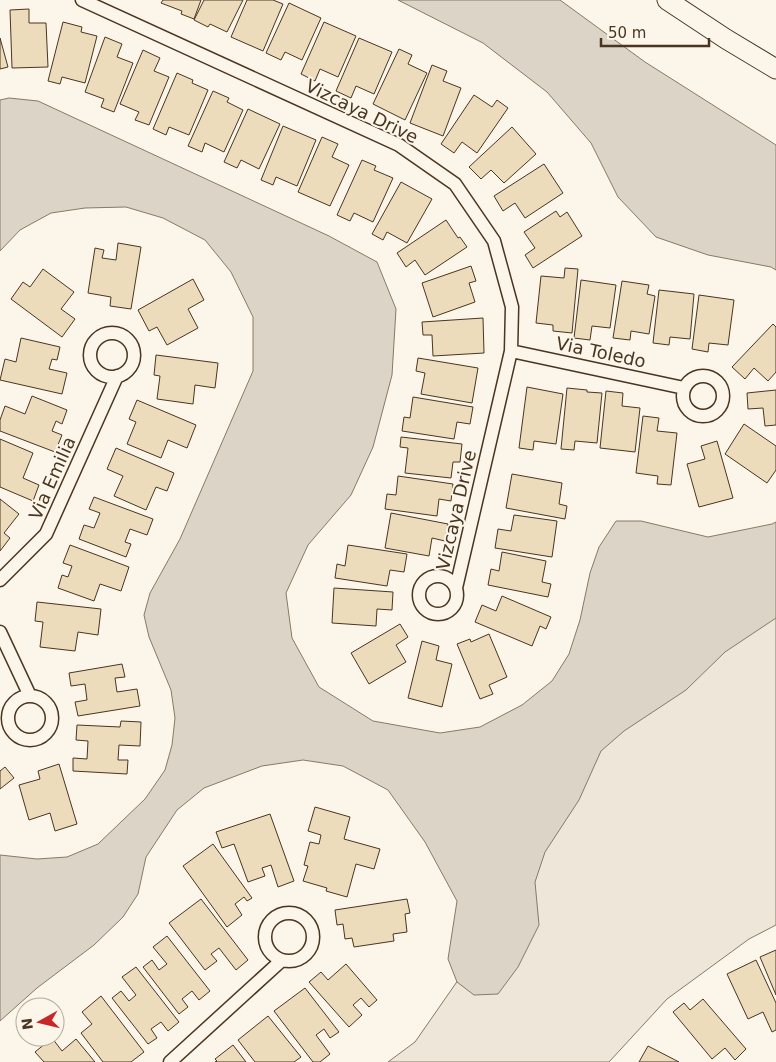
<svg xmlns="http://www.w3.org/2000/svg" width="776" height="1062" font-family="'DejaVu Sans',sans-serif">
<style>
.green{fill:#ede6d9;stroke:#887966}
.water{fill:#dcd4c6;stroke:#887966}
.building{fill:#ecdcbc;stroke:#4a3520}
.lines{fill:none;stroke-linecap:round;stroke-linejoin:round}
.street-casing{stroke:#4a3520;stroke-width:15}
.secondary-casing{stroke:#4a3520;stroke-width:21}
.street{stroke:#fbf6e9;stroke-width:12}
.secondary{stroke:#fbf6e9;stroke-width:19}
.labels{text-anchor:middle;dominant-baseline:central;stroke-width:4;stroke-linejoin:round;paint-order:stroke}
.street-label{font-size:18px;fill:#4a3520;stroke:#fbf6e9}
</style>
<rect width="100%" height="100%" fill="#fbf6e9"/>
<!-- green -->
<path class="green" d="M776,572V925L749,939L667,999L609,1062H388L415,1042L479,950L523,820Z"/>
<!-- water -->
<path class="water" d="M398,0H560L645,62L776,145V270L771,267L708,255L656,237L618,197L591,143L547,92L483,43Z
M9,98L38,101L329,236L377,262L396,309L392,375L373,447L351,495L308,545L286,593L292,638L319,687L373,721L440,733L480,727L522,705L552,681L569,654L580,620L590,573L599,547L616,521H641L708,537L772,524L776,522V618L725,652L686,690L624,731L601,751L579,800L545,852L535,882L539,925L518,967L498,994L474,995L457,982L448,959L457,901L425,842L388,790L343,766L303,760L262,766L204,788L177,810L146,857L138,894L123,917L94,945L37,988L0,1021V855L37,859L67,857L98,844L145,799L165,770L172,745L175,718L171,690L149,637L144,615L150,593L180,539L253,371V317L231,272L205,240L163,218L126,207L85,208L51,213L20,230L0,251V100Z"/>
<!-- building -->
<path class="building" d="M163,0H201L194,19L181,14L182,11L161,3Z
M204,0H243L227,32L210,24L208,27L194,20Z
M247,0H273L283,4L263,51L231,37Z
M289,3L321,18L302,60L285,52L281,60L266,53Z
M29,9V23H46L48,67L12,68L10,10Z
M63,22L82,27L81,32L97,36L85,83L62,77L60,84L48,81Z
M324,22L356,36L338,77L320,69L315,81L301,74Z
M105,37L122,44L117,57L133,63L114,112L101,107L104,99L85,92Z
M0,38L8,67L0,69Z
M359,38L392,52L374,94L356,86L351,98L336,91Z
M399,49L412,55L408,64L427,73L405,120L373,104Z
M143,50L160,58L154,71L169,77L149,125L135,120L139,112L120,104Z
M432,65L447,71L443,81L461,88L443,136L410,123Z
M177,73L193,80L192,83L208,90L189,135L169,127L166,135L153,129Z
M213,91L229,98L227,102L243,110L224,152L205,143L202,152L188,146Z
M474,95L492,107L497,100L508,108L477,153L462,142L454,153L441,144Z
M248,109L280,124L259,169L241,160L237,168L224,162Z
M283,126L316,140L297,186L276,177L273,185L261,180Z
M512,127L536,154L504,183L491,170L481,179L469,167Z
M322,137L338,144L332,157L349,165L330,206L298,192Z
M362,160L376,166L374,170L393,178L373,222L354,213L350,221L337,215Z
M544,164L563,193L525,218L515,203L503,211L494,196Z
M401,182L432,199L407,243L387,232L383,240L372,234Z
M556,211L560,217L567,212L582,236L533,268L525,255L535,248L524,232Z
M446,220L458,238L460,237L467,247L425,275L415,260L406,267L397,253Z
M118,243L141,247L131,309L110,306L111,297L88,293L95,248L104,250L102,258L116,260Z
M471,266L476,281L469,283L475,302L433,317L422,283Z
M565,268L578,269L572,333L553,331V325L536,323L541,276L564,278Z
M43,269L74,292L61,309L75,319L62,337L11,299L23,282L30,287Z
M193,279L204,300L188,309L198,328L167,345L157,327L149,331L138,310Z
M581,280L616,285L610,328L592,326L590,340L574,338Z
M622,281L649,285L647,294L655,296L649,334L631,331L630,340L613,338Z
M659,290L694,294L690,339L670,337L669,345L653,343Z
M699,295L734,300L728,345L709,343L708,352L692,349Z
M483,318L484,353L433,356L432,335H423L422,322Z
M773,324L776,327V372L768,381L754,368L745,379L732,367Z
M21,338L60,347L57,360L52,359L49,369L67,373L62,394L0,380L5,359L16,362Z
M156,355L218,363L215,388L195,385L193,404L157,399L160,376L154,375Z
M418,358L478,368L472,403L421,394L425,373L416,371Z
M527,387L563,394L556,444L534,441L533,450L519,448Z
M567,388L587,390V392L602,393L597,443L575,441L574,450L561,449Z
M776,390V425L765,426L763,408L748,409L747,393Z
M606,391L623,393L622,406L640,408L635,452L600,448Z
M32,396L67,410L62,424L56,421L52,431L62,435L55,452L0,431V420L5,406L25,414Z
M413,397L473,407L470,424L457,422L454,439L402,431L404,417L410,418Z
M137,400L196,425L187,448L168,440L161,458L127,444L136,422L129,419Z
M643,416L659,418L657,431L677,433L671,485L657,484L658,476L636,473Z
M744,424L776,446V470L767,483L725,454Z
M401,437L462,444L460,462H453L451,478L405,473L408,448L400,447Z
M0,439L33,453L23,478L39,485L33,501L0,487Z
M717,441L733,498L699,507L687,464L705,459L701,446Z
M116,448L174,473L167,491L156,487L146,510L114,496L123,476L107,469Z
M512,474L562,483L559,504L567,506L565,519L506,508Z
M398,476L453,484L451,501L439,499L437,516L385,509L387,494L396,495Z
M94,497L153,519L147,535L130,529L125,542L131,544L126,557L79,539L84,525L94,528L100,513L89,509Z
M0,499L19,514L4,533L10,538L0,551Z
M391,513L448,524L445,541L432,538L429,556L385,548Z
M514,515L557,521L552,557L495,548L498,529L511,531Z
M70,545L129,567L121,591L100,584L94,601L58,588L62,575L68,577L72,566L63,563Z
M348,545L407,554L404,572L390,570L387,586L335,578L337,564L345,566Z
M502,552L546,561L542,582L551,584L548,597L488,585L491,569L499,571Z
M334,588L393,592L392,610L377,609L376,626L332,623Z
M502,596L551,617L546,629L540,626L532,646L475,622L482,605L496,611Z
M37,602L101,609L98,635L78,632L75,651L40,647L43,622L35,621Z
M400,624L408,637L396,645L406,662L369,684L351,653Z
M489,634L507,677L489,685L493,694L480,699L457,644L470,639L471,642Z
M422,641L439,646L436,660L452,664L442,707L408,698Z
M122,664L125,677L115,678L117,692L137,689L140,706L78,716L75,702L87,700L85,684L71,686L69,673Z
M121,721L141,722L140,746L119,745L118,760H128L127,774L73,771V758L87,759L88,741L76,740L77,725L120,727Z
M59,764L77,824L55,831L50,813L29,820L19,785L40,779L38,771Z
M5,767L14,778L0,789V771Z
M315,807L350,817L344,839L380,849L374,869L356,864L347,897L326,891L327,888L303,881L308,866L304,865L310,842L319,844L321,835L308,831Z
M270,814L294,881L278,887L271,865L262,868L265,876L248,882L234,844L222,848L216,832Z
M213,844L252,898L247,901L244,897L235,904L242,915L227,927L183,866Z
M201,899L248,960L236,970L219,948L211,954L217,961L205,970L169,923Z
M407,899L410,913L405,914L407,932L393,934L394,941L354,947L352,938L345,939L343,924L337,925L335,910Z
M167,936L210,991L199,1000L192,991L182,999L188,1007L179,1014L143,967L152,960L159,970L167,964L153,947Z
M776,950V995L760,957Z
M756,960L776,1003V1030L772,1032L763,1012L748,1019L727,974Z
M346,964L377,1000L369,1007L361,998L353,1005L362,1015L349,1027L309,982L321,972L328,980Z
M136,967L179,1022L168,1031L161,1022L151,1029L157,1038L148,1044L112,998L121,991L129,1001L136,995L122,977Z
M305,988L339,1032L330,1038L324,1029L316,1035L330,1054L320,1062H313L274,1011Z
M101,996L144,1052L131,1062H103L81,1033L92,1024L82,1012Z
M703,999L746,1049L735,1060L725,1048L712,1059L673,1012L684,1003L690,1010Z
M268,1016L301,1057L294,1062H255L238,1040Z
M52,1038L62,1051L76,1039L95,1062H44L35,1052Z
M233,1045L246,1062H215L217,1061L215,1059Z
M648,1046L679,1062H639Z"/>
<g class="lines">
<defs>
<path id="street" d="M82,0L399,145L455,184L494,241L512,307L511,351L456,588
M90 355a22 22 0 1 1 44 0a22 22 0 1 1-44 0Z
M511,351L684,388
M683 396a20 20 0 1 1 40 0a20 20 0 1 1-40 0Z
M419 595a19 19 0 1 1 38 0a19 19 0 1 1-38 0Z
M0,580L46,534L117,376
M0,632L30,696
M8 718a22 22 0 1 1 44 0a22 22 0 1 1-44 0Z
M265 937a24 24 0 1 1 48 0a24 24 0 1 1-48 0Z
M170,1062L282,960"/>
<path id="secondary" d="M667,0L726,39L776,69"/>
</defs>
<!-- street casing -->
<use href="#street" class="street-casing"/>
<!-- secondary casing -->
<use href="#secondary" class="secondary-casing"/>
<!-- street -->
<use href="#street" class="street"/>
<!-- secondary -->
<use href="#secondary" class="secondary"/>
</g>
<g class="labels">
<!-- street labels -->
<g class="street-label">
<text transform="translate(362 111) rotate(26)">Vizcaya Drive</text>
<text transform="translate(601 352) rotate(12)">Via Toledo</text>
<text transform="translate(52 478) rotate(-66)">Via Emilia</text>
<text transform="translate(456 510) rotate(-77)">Vizcaya Drive</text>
</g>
</g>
<!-- north arrow -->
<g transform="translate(40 1022) rotate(262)"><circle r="24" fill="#fbf6e9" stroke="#b4a999"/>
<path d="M0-4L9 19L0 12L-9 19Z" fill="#c62828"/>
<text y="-8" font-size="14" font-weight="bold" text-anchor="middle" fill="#4a3520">N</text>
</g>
<!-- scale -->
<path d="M601 38v8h108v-8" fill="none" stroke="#4a3520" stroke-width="2.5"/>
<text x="608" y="38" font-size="15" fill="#4a3520" stroke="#fbf6e9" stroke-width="4" paint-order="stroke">50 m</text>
</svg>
